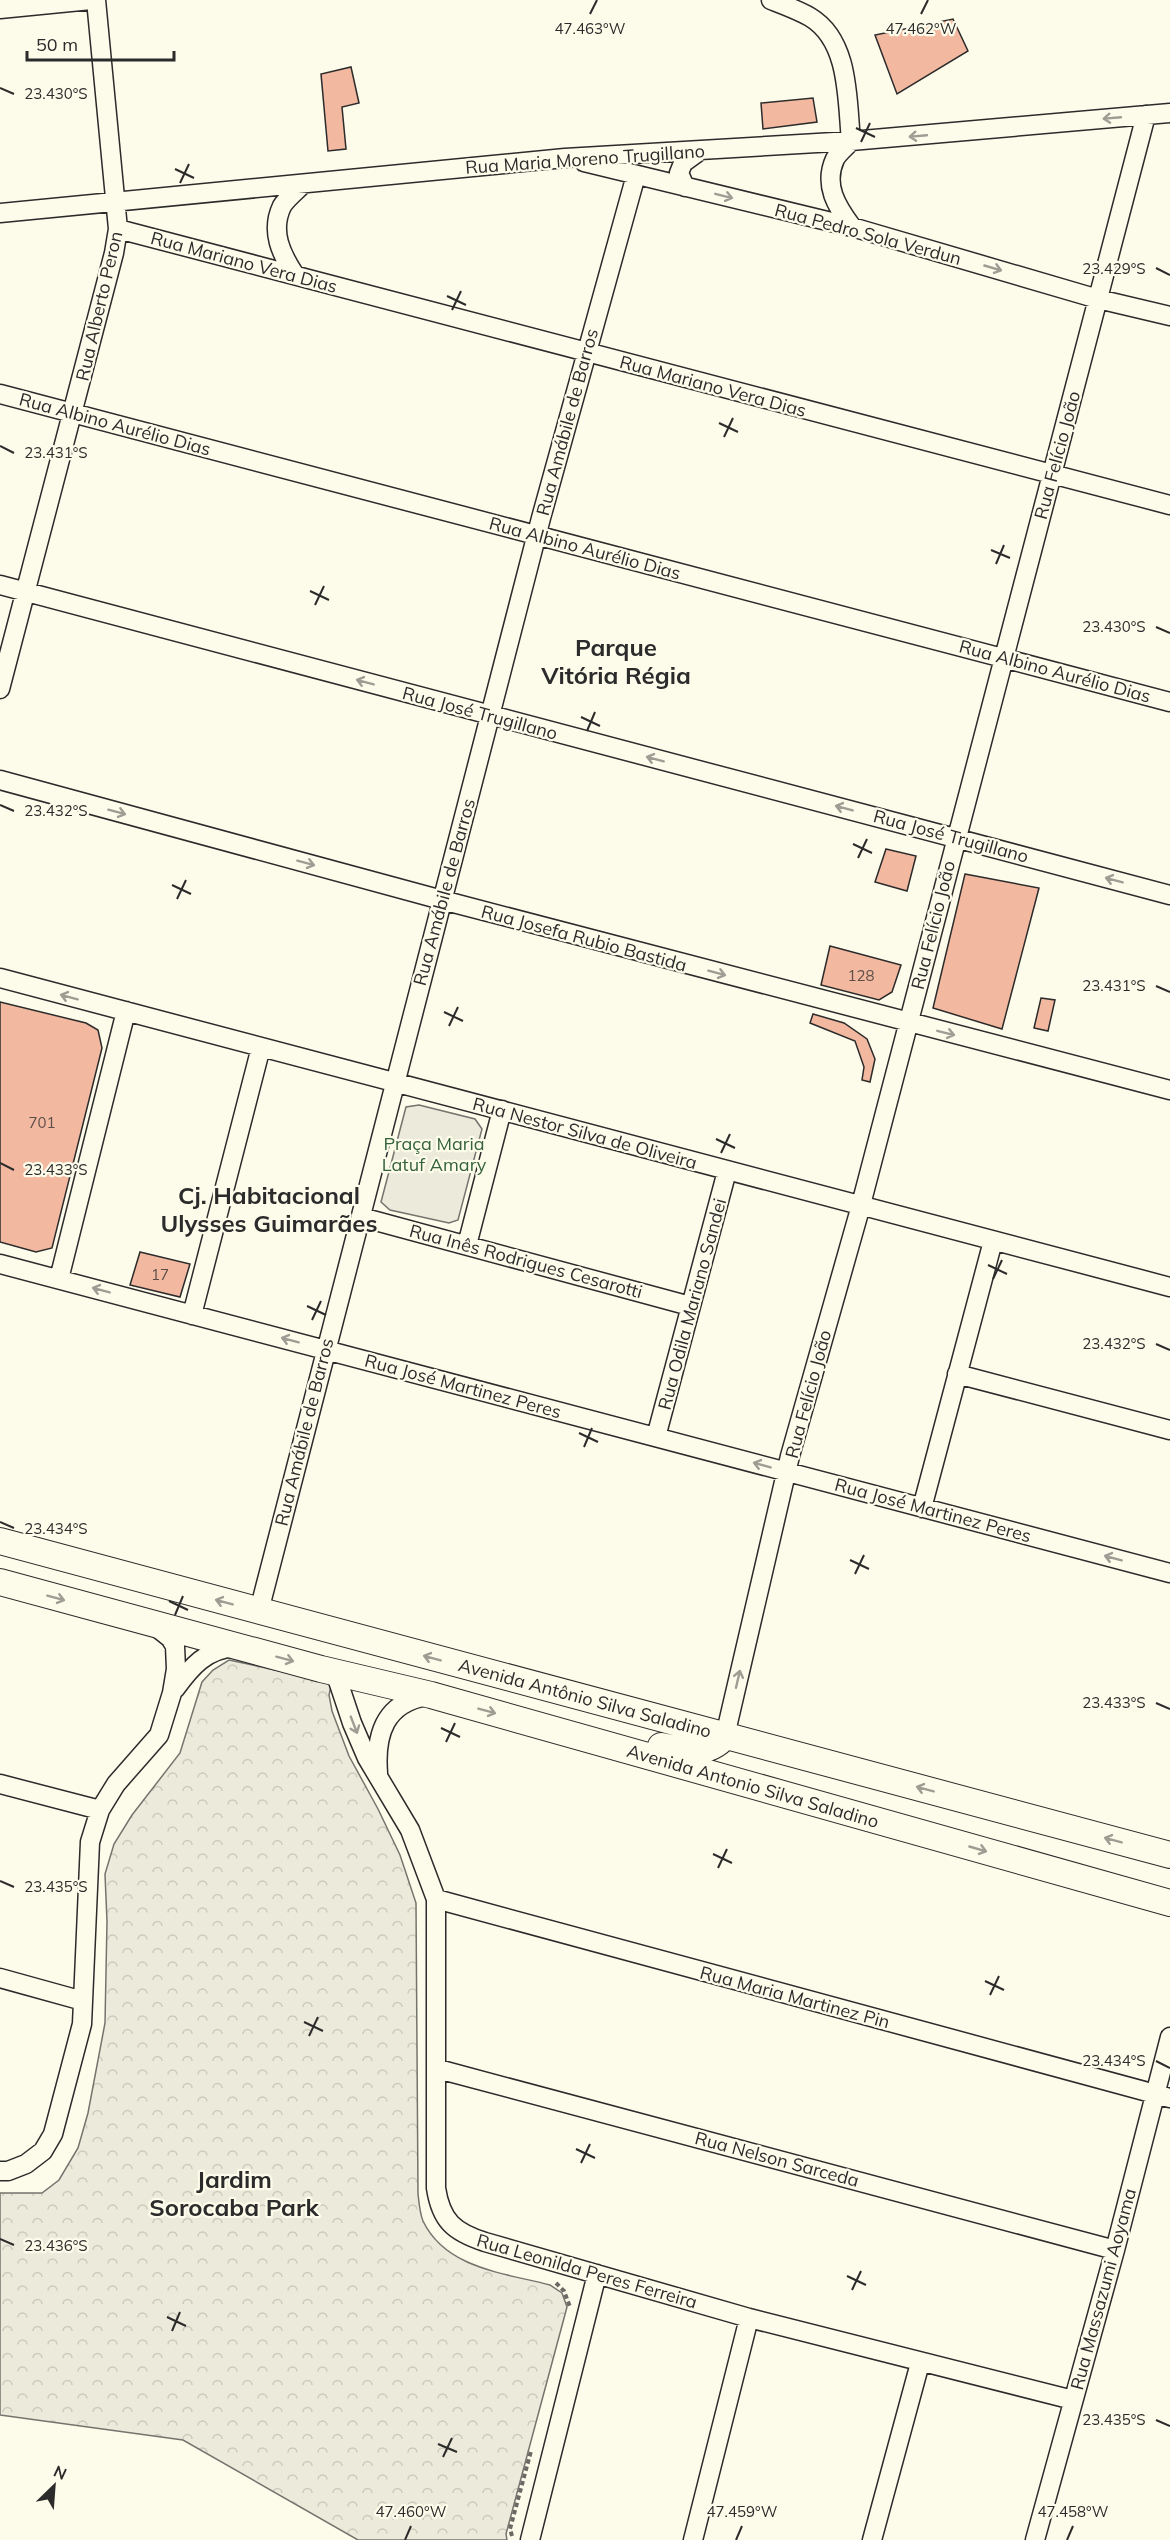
<svg xmlns="http://www.w3.org/2000/svg" width="1170" height="2540" font-family="Mulish,sans-serif">
<style>
.forest{fill:url(#forest-crowns);stroke:#74746e;stroke-width:1.5}
.park{fill:#ecebdb;stroke:#74746e;stroke-width:1.5}
.building{fill:#f2b8a0;stroke:#2b2b2b;stroke-width:1.5}
.lines{fill:none;stroke-linecap:round;stroke-linejoin:round}
.minor-casing{stroke:#2b2b2b;stroke-width:21}
.secondary-casing{stroke:#2b2b2b;stroke-width:28}
.path{stroke:#6a6964;stroke-width:4;stroke-dasharray:4.5 3;stroke-linecap:butt}
.minor{stroke:#fdfbea;stroke-width:18}
.secondary{stroke:#fdfbea;stroke-width:26}
.oneway{stroke:#9e9d94}
.ticks{fill:none;stroke:#2b2b2b;stroke-width:2}
.labels{text-anchor:middle;dominant-baseline:central;stroke-width:4.5;stroke-linejoin:round;paint-order:stroke}
.number-label{font-size:15px;fill:#5d4e48}
.street-label{font-size:18px;fill:#2b2b2b;stroke:#fdfbea}
.park-label{font-size:18px;fill:#34623c;stroke:#fdfbea}
.district-label{font-size:24px;font-weight:bold;fill:#2b2b2b;stroke:#fdfbea}
.ticks-label{font-size:15px;text-anchor:middle;fill:#2b2b2b;stroke:#fdfbea;stroke-width:4.5;stroke-linejoin:round;paint-order:stroke}
</style>
<defs>
<pattern id="forest-crowns" width="20" height="18" patternUnits="userSpaceOnUse" patternTransform="scale(1.5)"><rect width="20" height="18" fill="#ecebdb"/><path d="M2 6a3 3 0 1 1 6 0M12 15a3 3 0 1 1 6 0" fill="none" stroke="#cbcabc"/></pattern>
</defs>
<rect width="100%" height="100%" fill="#fdfbea"/>
<!-- forest -->
<path class="forest" d="M229,1660L326,1681L331,1686L329,1695L332,1711L349,1756L378,1809L400,1855L416,1903L418,2194C419,2203 420,2214 423,2221C446,2269 505,2273 550,2285L562,2293L567,2307L506,2534L507,2540H358L183,2440L0,2415V2193H42L59,2180L78,2148L88,2113L105,2023L107,1921L105,1874L114,1844L132,1815L180,1753L202,1682L213,1670Z"/>
<!-- park -->
<path class="park" d="M419,1105L475,1119L482,1129L458,1220L449,1223L390,1210L381,1202L406,1107Z"/>
<!-- building -->
<path class="building" d="M953,19L968,51L897,94L875,35Z
M351,67L359,103L342,107L346,149L328,151L321,74Z
M813,98L817,122L763,129L761,103Z
M886,849L916,856L907,891L875,882Z
M965,874L1039,888L1002,1029L933,1008Z
M830,946L901,965L892,992L879,1000L821,985Z
M1041,998L1055,1000L1048,1031L1034,1028Z
M0,1002L86,1023L98,1030L102,1048L52,1248L36,1252L0,1242Z
M813,1014L844,1023L867,1039L875,1059L870,1082L862,1080L864,1067L855,1041L810,1023Z
M140,1252L190,1264L180,1297L130,1285Z"/>
<g class="lines">
<defs>
<path id="minor" d="M771,0C784,5 798,10 810,17C850,41 847,100 851,141C846,147 838,153 835,159C823,185 837,207 852,227
M0,9L91,0
M584,162L852,227L1098,299L1170,316
M685,187L679,173L683,163L701,150
M0,213L565,158L851,141L1170,113
M118,229L1170,505
M295,275C281,254 270,231 282,206C286,199 296,191 302,185
M0,394L1170,702
M0,585L1170,895
M0,689L114,253L118,229L96,0
M0,780L442,900L1170,1090
M0,978L1170,1287
M361,1217L690,1306
M467,1245L502,1110
M0,1264L1170,1573
M59,1279L126,1011
M192,1315L261,1047
M957,1374L1170,1430
M656,1437L727,1171
M922,1508L993,1241
M259,1611L541,518L636,175
M335,1672L352,1723L367,1758L410,1830L436,1899V2188C441,2221 454,2232 485,2242L749,2318L1073,2400
M175,1689C191,1667 206,1649 235,1647
M725,1736L790,1456L858,1216L1146,115
M378,1773C375,1734 385,1703 427,1696
M0,1784L100,1810
M436,1899L1170,2098
M0,1978L83,2001
M438,2069L1115,2250
M0,2171H8L26,2164L43,2151L53,2134L82,2024L90,1842L100,1810L116,1784L159,1735L172,1693L176,1669L175,1646L170,1638L155,1626
M530,2540L597,2274
M693,2540L749,2318
M872,2540L920,2363
M1035,2540L1115,2250L1170,2037"/>
<path id="secondary" d="M0,1541L1170,1855
M0,1582L321,1669L431,1695L1170,1903
M661,1746C683,1751 709,1756 725,1736"/>
</defs>
<!-- minor casing -->
<use href="#minor" class="minor-casing"/>
<!-- secondary casing -->
<use href="#secondary" class="secondary-casing"/>
<!-- path -->
<path class="path" d="M556,2283L564,2291L570,2307
M512,2536L510,2529L531,2451"/>
<!-- minor -->
<use href="#minor" class="minor"/>
<!-- secondary -->
<use href="#secondary" class="secondary"/>
</g>
<!-- one-way arrows -->
<defs><path id="oneway-shaft" d="M-6 0H5M1.5-3L5.5 0L1.5 3" fill="none" stroke-width="1.6" stroke-linecap="round" stroke-linejoin="round" transform="scale(1.5)"/></defs>
<g class="oneway">
<use href="#oneway-shaft" transform="translate(1112 118) rotate(175)"/>
<use href="#oneway-shaft" transform="translate(918 136) rotate(175)"/>
<use href="#oneway-shaft" transform="translate(724 196) rotate(14)"/>
<use href="#oneway-shaft" transform="translate(993 268) rotate(16)"/>
<use href="#oneway-shaft" transform="translate(365 682) rotate(-165)"/>
<use href="#oneway-shaft" transform="translate(655 759) rotate(-165)"/>
<use href="#oneway-shaft" transform="translate(844 808) rotate(-165)"/>
<use href="#oneway-shaft" transform="translate(117 812) rotate(15)"/>
<use href="#oneway-shaft" transform="translate(306 863) rotate(15)"/>
<use href="#oneway-shaft" transform="translate(1114 880) rotate(-165)"/>
<use href="#oneway-shaft" transform="translate(717 973) rotate(15)"/>
<use href="#oneway-shaft" transform="translate(69 997) rotate(-165)"/>
<use href="#oneway-shaft" transform="translate(946 1033) rotate(14)"/>
<use href="#oneway-shaft" transform="translate(101 1290) rotate(-165)"/>
<use href="#oneway-shaft" transform="translate(290 1340) rotate(-165)"/>
<use href="#oneway-shaft" transform="translate(762 1465) rotate(-165)"/>
<use href="#oneway-shaft" transform="translate(1113 1558) rotate(-165)"/>
<use href="#oneway-shaft" transform="translate(56 1598) rotate(15)"/>
<use href="#oneway-shaft" transform="translate(224 1602) rotate(-165)"/>
<use href="#oneway-shaft" transform="translate(432 1658) rotate(-165)"/>
<use href="#oneway-shaft" transform="translate(285 1659) rotate(15)"/>
<use href="#oneway-shaft" transform="translate(738 1679) rotate(-77)"/>
<use href="#oneway-shaft" transform="translate(487 1711) rotate(15)"/>
<use href="#oneway-shaft" transform="translate(354 1725) rotate(69)"/>
<use href="#oneway-shaft" transform="translate(925 1789) rotate(-165)"/>
<use href="#oneway-shaft" transform="translate(1113 1840) rotate(-165)"/>
<use href="#oneway-shaft" transform="translate(978 1849) rotate(16)"/>
</g>
<!-- ticks -->
<path class="ticks" d="M590,14L597,0M921,14L928,0M0,88L14,94M856,128L875,137M861,142L870,123M175,169L194,178M180,183L189,164M1156,268L1170,275M447,296L466,305M452,310L461,291M719,423L738,432M724,437L733,418M0,446L14,453M991,550L1010,558M996,564L1004,545M310,591L329,600M315,605L324,586M1156,627L1170,633M581,717L600,726M587,731L595,712M0,805L14,811M853,844L872,853M858,858L867,839M172,885L191,894M177,899L186,880M1156,986L1170,992M444,1012L463,1021M449,1026L458,1007M716,1139L735,1148M721,1153L730,1134M0,1163L14,1170M988,1265L1007,1274M993,1279L1002,1260M307,1306L326,1315M312,1320L321,1301M1156,1344L1170,1350M579,1433L598,1442M584,1447L592,1428M0,1522L14,1528M850,1560L869,1569M855,1574L864,1555M169,1601L188,1610M175,1615L183,1596M1156,1703L1170,1709M441,1728L460,1737M446,1742L455,1723M713,1854L732,1863M718,1868L727,1849M0,1881L14,1887M985,1981L1004,1990M990,1995L999,1976M304,2022L323,2031M309,2036L318,2017M1156,2061L1170,2068M576,2149L595,2158M581,2163L590,2144M0,2239L14,2245M847,2276L866,2285M852,2290L861,2271M167,2317L186,2326M172,2331L180,2312M1156,2420L1170,2426M438,2444L457,2452M443,2457L452,2438M405,2540L411,2526M736,2540L742,2526M1067,2540L1073,2526"/>
<g class="labels">
<!-- number labels -->
<g class="number-label">
<text x="861" y="975">128</text>
<text x="42" y="1122">701</text>
<text x="160" y="1274">17</text>
</g>
<!-- street labels -->
<g class="street-label">
<text transform="translate(585 159) rotate(-4)">Rua Maria Moreno Trugillano</text>
<text transform="translate(868 234) rotate(15)">Rua Pedro Sola Verdun</text>
<text transform="translate(244 262) rotate(15)">Rua Mariano Vera Dias</text>
<text transform="translate(99 306) rotate(-77)">Rua Alberto Peron</text>
<text transform="translate(713 386) rotate(15)">Rua Mariano Vera Dias</text>
<text transform="translate(567 422) rotate(-75)">Rua Amábile de Barros</text>
<text transform="translate(115 424) rotate(15)">Rua Albino Aurélio Dias</text>
<text transform="translate(1057 455) rotate(-75)">Rua Felício João</text>
<text transform="translate(585 548) rotate(15)">Rua Albino Aurélio Dias</text>
<text transform="translate(1055 671) rotate(15)">Rua Albino Aurélio Dias</text>
<text transform="translate(480 713) rotate(15)">Rua José Trugillano</text>
<text transform="translate(951 836) rotate(15)">Rua José Trugillano</text>
<text transform="translate(444 892) rotate(-75)">Rua Amábile de Barros</text>
<text transform="translate(933 925) rotate(-76)">Rua Felício João</text>
<text transform="translate(584 938) rotate(15)">Rua Josefa Rubio Bastida</text>
<text transform="translate(585 1133) rotate(15)">Rua Nestor Silva de Oliveira</text>
<text transform="translate(526 1261) rotate(15)">Rua Inês Rodrigues Cesarotti</text>
<text transform="translate(692 1304) rotate(-75)">Rua Odila Mariano Sandei</text>
<text transform="translate(463 1386) rotate(15)">Rua José Martinez Peres</text>
<text transform="translate(808 1394) rotate(-75)">Rua Felício João</text>
<text transform="translate(304 1432) rotate(-76)">Rua Amábile de Barros</text>
<text transform="translate(933 1510) rotate(15)">Rua José Martinez Peres</text>
<text transform="translate(585 1698) rotate(15)">Avenida Antônio Silva Saladino</text>
<text transform="translate(753 1786) rotate(16)">Avenida Antonio Silva Saladino</text>
<text transform="translate(795 1997) rotate(15)">Rua Maria Martinez Pin</text>
<text transform="translate(777 2159) rotate(15)">Rua Nelson Sarceda</text>
<text transform="translate(587 2271) rotate(16)">Rua Leonilda Peres Ferreira</text>
<text transform="translate(1103 2289) rotate(-75)">Rua Massazumi Aoyama</text>
</g>
<!-- park labels -->
<g class="park-label">
<text x="434" y="1143">Praça Maria<tspan x="434" dy="21">Latuf Amary</tspan></text>
</g>
<!-- district labels -->
<g class="district-label">
<text x="616" y="647">Parque<tspan x="616" dy="28">Vitória Régia</tspan></text>
<text x="269" y="1195">Cj. Habitacional<tspan x="269" dy="28">Ulysses Guimarães</tspan></text>
<text x="234" y="2179">Jardim<tspan x="234" dy="28">Sorocaba Park</tspan></text>
</g>
</g>
<g class="ticks-label">
<text x="590" y="34">47.463°W</text>
<text x="921" y="34">47.462°W</text>
<text x="56" y="99">23.430°S</text>
<text x="1114" y="274">23.429°S</text>
<text x="56" y="458">23.431°S</text>
<text x="1114" y="632">23.430°S</text>
<text x="56" y="816">23.432°S</text>
<text x="1114" y="991">23.431°S</text>
<text x="56" y="1175">23.433°S</text>
<text x="1114" y="1349">23.432°S</text>
<text x="56" y="1534">23.434°S</text>
<text x="1114" y="1708">23.433°S</text>
<text x="56" y="1892">23.435°S</text>
<text x="1114" y="2066">23.434°S</text>
<text x="56" y="2251">23.436°S</text>
<text x="1114" y="2425">23.435°S</text>
<text x="411" y="2517">47.460°W</text>
<text x="742" y="2517">47.459°W</text>
<text x="1073" y="2517">47.458°W</text>
</g>
<!-- north arrow -->
<g transform="translate(54 2486) rotate(25)" stroke="#fdfbea" stroke-width="4.5" paint-order="stroke">
<path d="M0-4.5L10 22L0 15L-10 22Z" fill="#2b2b2b"/>
<text y="-9" font-size="16" font-weight="bold" text-anchor="middle" fill="#2b2b2b">N</text>
</g>
<!-- scale -->
<path d="M27 51v9h147v-9" fill="none" stroke="#2b2b2b" stroke-width="3"/>
<text x="36" y="51" font-size="18" fill="#2b2b2b" stroke="#fdfbea" stroke-width="4.5" paint-order="stroke">50 m</text>
</svg>
